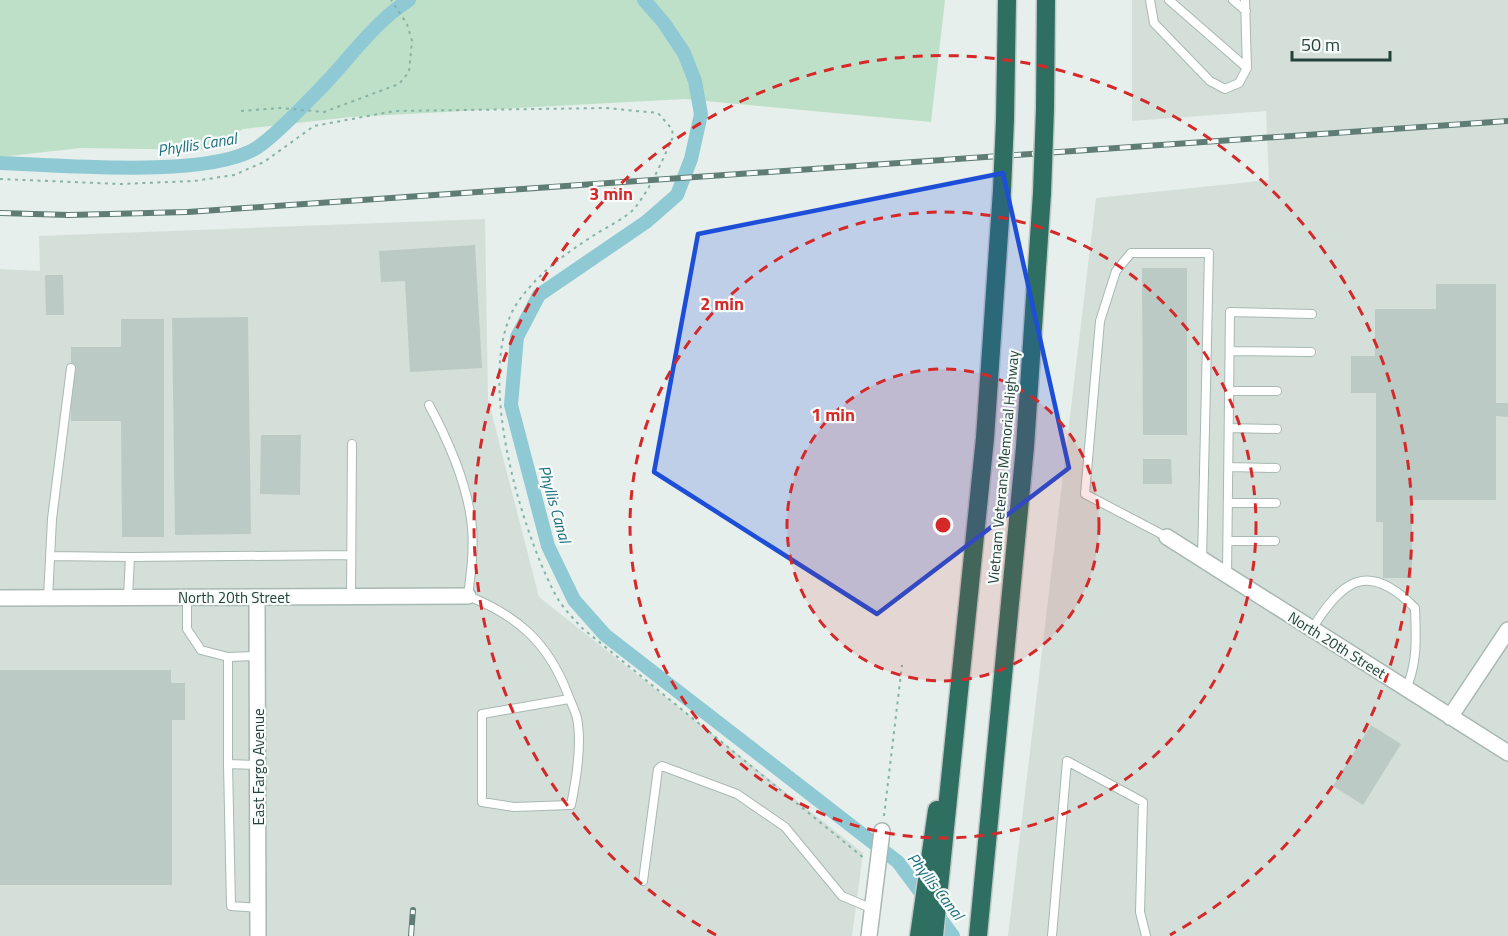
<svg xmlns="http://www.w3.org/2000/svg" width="1508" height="936" font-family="'Titillium Web',sans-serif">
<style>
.built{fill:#d4dfda}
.green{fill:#bfe0c8}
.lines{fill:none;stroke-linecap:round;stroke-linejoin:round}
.canal{stroke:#8ec9d4;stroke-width:14}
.building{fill:#bbcac4}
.service-casing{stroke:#a8b8b2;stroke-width:10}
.minor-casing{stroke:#a8b8b2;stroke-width:18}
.motorway-casing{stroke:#c2cac8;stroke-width:21}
.path{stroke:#86b3a5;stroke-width:2;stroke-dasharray:3 4.5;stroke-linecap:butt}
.service{stroke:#fff;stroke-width:8}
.minor{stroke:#fff;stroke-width:15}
.motorway{stroke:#2f6f62;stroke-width:18}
.rail-casing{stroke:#5f7d75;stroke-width:6}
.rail{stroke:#f7fbf9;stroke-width:4;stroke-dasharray:11;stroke-linecap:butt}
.motorway-bridge-casing{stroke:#c2cac8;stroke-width:21;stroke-linecap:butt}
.motorway-bridge{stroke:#2f6f62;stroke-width:18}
.marked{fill:#1d4ed8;fill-opacity:0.2;stroke:#1d4ed8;stroke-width:4.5;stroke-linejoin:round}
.ring{fill:none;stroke:#d62828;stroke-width:3;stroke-dasharray:10 8}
.labels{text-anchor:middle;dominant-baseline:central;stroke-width:4.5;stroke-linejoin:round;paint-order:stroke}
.street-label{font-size:15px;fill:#24423a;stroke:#f7fbf9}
.water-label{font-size:16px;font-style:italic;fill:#1c6f80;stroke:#f7fbf9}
.centre{fill:#d62828;stroke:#f7fbf9;stroke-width:3}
.ring-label{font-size:18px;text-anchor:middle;font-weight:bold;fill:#d62828;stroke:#f7fbf9;stroke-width:4.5;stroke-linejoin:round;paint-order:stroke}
</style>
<rect width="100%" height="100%" fill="#e6efeb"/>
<!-- built -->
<path class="built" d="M1132,0H1508V936H1008L1096,198L1269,180L1266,111L1132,121Z
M485,219L488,399L539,597L863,853L852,936H0V269L40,271L39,236Z"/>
<!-- green -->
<path class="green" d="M0,0H945L931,122L685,99L351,117L243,129L210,150L81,148L0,157Z"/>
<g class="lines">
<!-- canal -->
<path class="canal" d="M644,0L664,23L684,53L695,81L701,114L691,159L677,195L646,222L539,295L517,337L511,405L548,546L574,600L605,635L898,862L953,936
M0,163C60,165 211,179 258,147C278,133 298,111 315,94C347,63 371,24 409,0"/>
</g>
<!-- building -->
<path class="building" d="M475,245L482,368L410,372L405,281L381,282L379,251Z
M1142,268H1187V435H1143Z
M45,275H63L64,315H46Z
M1436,284H1496V403H1508V417L1496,416V500H1412V578H1383V522H1376V393H1351V356H1375V309H1436Z
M248,317L251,534L175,535L172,318Z
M121,319H164V537H122L121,421H71V347H121Z
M261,435H301L300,495L260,494Z
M1143,459H1171L1172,484H1143Z
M0,670H171V683H185V720H172V885H0Z
M1371,725L1401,744L1363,805L1333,786Z"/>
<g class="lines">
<defs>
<path id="service" d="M1150,0L1154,23L1210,81L1225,89L1239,83L1247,68L1245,0
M1169,0L1247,68
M1233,0L1246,11
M1230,351L1311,352
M1230,391H1277
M429,405C448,440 468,486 472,527C474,550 471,573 468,596C518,616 547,642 567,692C570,701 575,710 577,718C582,743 576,781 571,805L514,807L482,802V714L569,699
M1229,428L1277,429
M1229,467L1276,468
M1228,503H1276
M1167,537L1085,494L1100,321L1116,271L1131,253H1209L1202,560
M1228,541H1275
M50,556L130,557
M1227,575L1230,312L1312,314
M128,597L130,557L351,555
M187,597V629L201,650L228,657
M351,597L352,444
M48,598L52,519L71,368
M1312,629C1342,580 1368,560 1415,608C1416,636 1418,662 1406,689
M257,656L228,657V764L258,765
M228,764L231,906L258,908
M643,881L658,769L662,766L737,794L785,827L842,896L873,909
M1052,936L1067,761L1143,802L1140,912L1146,936"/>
<path id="minor" d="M1167,537L1508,753
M257,597L258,936
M0,598L468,596
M1450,717L1508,630
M869,936L882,831"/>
<path id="motorway" d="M1045,109L1046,0
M1005,120L1007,0
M919,936L937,810
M934,936L985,438L1002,190
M978,936L1025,447L1042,193"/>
</defs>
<!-- service casing -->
<use href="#service" class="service-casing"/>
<!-- minor casing -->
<use href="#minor" class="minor-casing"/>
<!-- motorway casing -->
<use href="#motorway" class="motorway-casing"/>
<!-- path -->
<path class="path" d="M241,111L280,108L324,112L399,84L409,72L412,41L407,24L391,0
M0,179L120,184L194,181L234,175L264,162L314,126L395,111L606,108L658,113L672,129L673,137C662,161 651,188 634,209C624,219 607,227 596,234C566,253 541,271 520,299C471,364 520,526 554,592C561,606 572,617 582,628L865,859
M884,816L902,665"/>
<!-- service -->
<use href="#service" class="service"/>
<!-- minor -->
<use href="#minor" class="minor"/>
<!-- motorway -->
<use href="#motorway" class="motorway"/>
<defs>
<path id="rail" d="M0,213L69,215L188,212L1508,121
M411,936L413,910"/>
</defs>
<!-- rail casing -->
<use href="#rail" class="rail-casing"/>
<!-- rail -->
<use href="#rail" class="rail"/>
<defs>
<path id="motorway-bridge" d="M1002,190L1005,120
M1042,193L1045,109"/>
</defs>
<!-- motorway-bridge casing -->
<use href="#motorway-bridge" class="motorway-bridge-casing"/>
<!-- motorway-bridge -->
<use href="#motorway-bridge" class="motorway-bridge"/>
</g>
<!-- marked area -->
<path class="marked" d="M1003,173L1069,468L877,614L654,472L698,234Z"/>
<!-- distance rings -->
<circle cx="943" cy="525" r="156" fill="#d62828" fill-opacity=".12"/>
<g class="ring">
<circle cx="943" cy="525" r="156"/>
<circle cx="943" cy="525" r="313"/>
<path d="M716 935A469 469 0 1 1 1170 935"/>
</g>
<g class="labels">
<!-- street labels -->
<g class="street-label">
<text transform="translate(1003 467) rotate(-85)">Vietnam Veterans Memorial Highway</text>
<text x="234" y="597">North 20th Street</text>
<text transform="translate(1337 645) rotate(32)">North 20th Street</text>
<text transform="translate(258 767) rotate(-90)">East Fargo Avenue</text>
</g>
<!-- water labels -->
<g class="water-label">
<text transform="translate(197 144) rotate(-9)">Phyllis Canal</text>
<text transform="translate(555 504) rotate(74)">Phyllis Canal</text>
<text transform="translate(936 886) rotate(52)">Phyllis Canal</text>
</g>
</g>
<circle cx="943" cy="525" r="9" class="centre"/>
<g class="ring-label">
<text x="611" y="200">3 min</text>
<text x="722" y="310">2 min</text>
<text x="833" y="421">1 min</text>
</g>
<!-- scale -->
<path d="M1292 51v9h98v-9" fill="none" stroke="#24423a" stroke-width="3"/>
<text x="1301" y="51" font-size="18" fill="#24423a" stroke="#f7fbf9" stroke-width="4.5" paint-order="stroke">50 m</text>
</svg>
